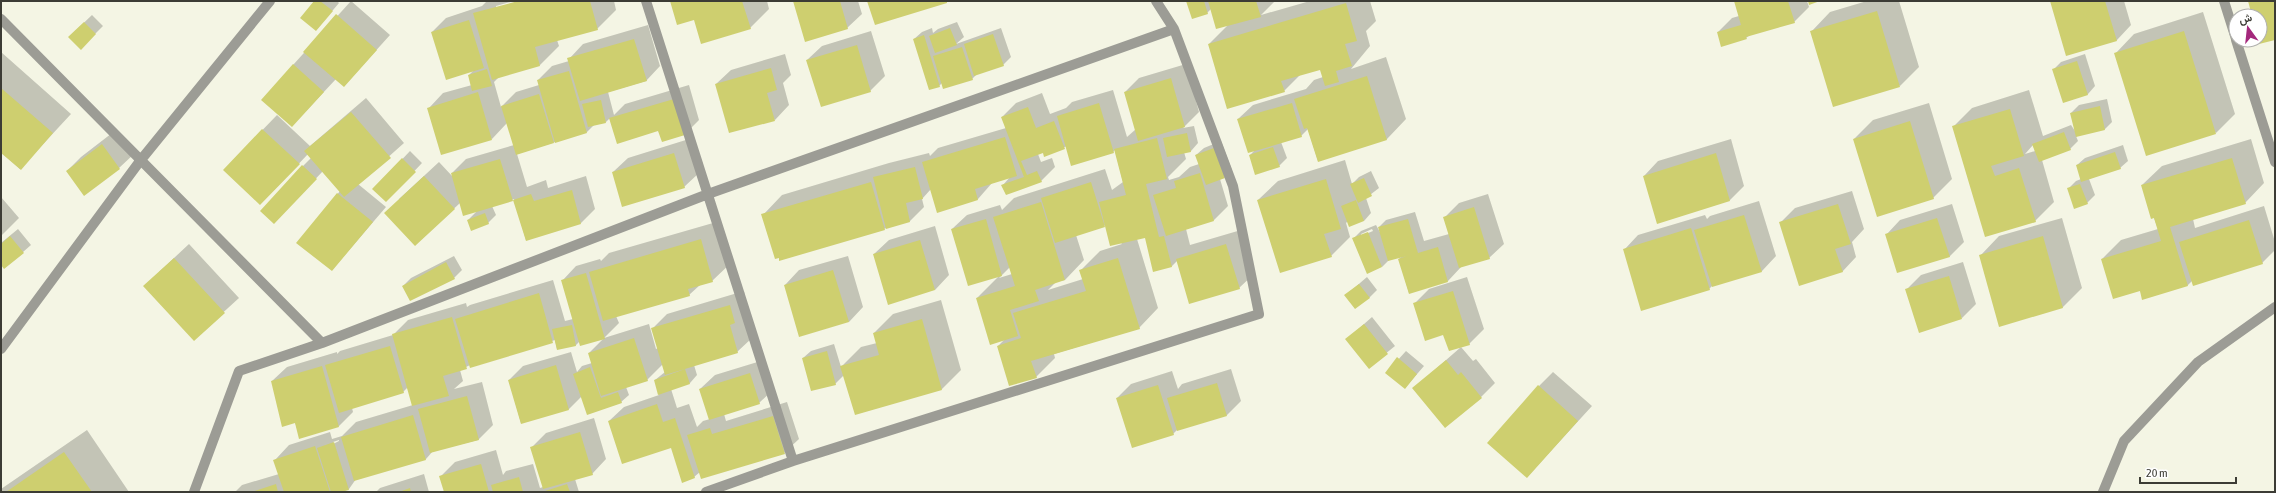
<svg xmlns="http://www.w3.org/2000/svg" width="2276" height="493" font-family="'Asap Condensed',Vazirmatn,sans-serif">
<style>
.shadow{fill:#0003;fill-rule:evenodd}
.building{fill:#cecf6f}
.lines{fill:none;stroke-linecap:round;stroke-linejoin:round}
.minor{stroke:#9c9c95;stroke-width:10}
</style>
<rect width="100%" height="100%" fill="#f4f5e4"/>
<!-- shadow -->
<path class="shadow" d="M315,1H337L339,3L316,30Z
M351,1L390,35L344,86L336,79L306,111L293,65Z
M487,1H514L496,6V8L522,1H614L616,10L597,29L557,40L559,46L540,65L499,77L494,82L501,107L516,92L539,85L538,80L552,66L569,61V59L583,44L648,25L660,66L646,81L608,92L614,115L625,104L689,85L699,120L685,134L659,130L618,142L610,118L606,122L595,124L587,132L517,154L527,187L546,180L548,188L586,176L595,209L581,223L526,240L514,199L492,206L496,215L488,223L468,220L477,211L460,203L415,245L399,199L439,162L453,177L452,173L466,159L514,145L507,123L492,139L429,108L443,93L472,85L469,75L474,70L432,32L446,18L482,6Z
M671,1H767L769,9L750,28Z
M794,1H858L862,14L847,28Z
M1187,1H1275L1261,15L1310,1H1370L1376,21L1366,31L1370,46L1351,69L1386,57L1406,119L1387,139L1318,161L1308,129L1301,136L1281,142L1287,158L1279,166L1250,155L1255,150L1238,119L1253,105L1306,89L1314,80L1323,77L1321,68L1301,74L1284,91L1209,44L1228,25L1211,9L1207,13Z
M1735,1H1807L1809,7L1794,22L1750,35L1746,38L1718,32L1732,18L1739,16Z
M1867,1H1899L1919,67L1900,86L1811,32L1830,12Z
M2051,1H2124L2131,25L2117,40L2067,55Z
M2203,12L2235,114L2216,133L2115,54L2134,34Z
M92,15L103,26L81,48L69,37Z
M957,22L964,37L956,44L1001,28L1011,57L1003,65L977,74L972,79L942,83L939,86L914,39L922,32L932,28L933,33L938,29Z
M871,31L885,76L870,91L807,60L822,46Z
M1,52L71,114L20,169L1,152Z
M785,54L791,75L783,83L789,105L775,120L716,84L731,70Z
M2085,54L2095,86L2088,94L2064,102L2054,69L2061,62Z
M1186,64L1199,112L1183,128L1194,126L1198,143L1191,151L1184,152L1186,159L1168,177L1169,180L1179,177L1190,167L1199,164L1196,155L1204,148L1221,141L1232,170L1220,179L1228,206L1214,220L1186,229L1190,245L1241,230L1254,274L1239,288L1177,261L1171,267L1146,237L1137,239L1158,308L1139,328L1054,354L1055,358L1036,377L998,346L1004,340L977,298L999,276L952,229L967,215L1000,205L1002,210L1014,198L1105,169L1112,190L1123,182L1115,150L1113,152L1067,146L1045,156L1043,152L1038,154L1041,162L1052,158L1055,167L1041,181L1003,185L1010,177L992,183L978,199L938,211L931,189L922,199L924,207L910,221L780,260L763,215L782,195L889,163L929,153L930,156L938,148L1006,128L1002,117L1016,103L1042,93L1050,114L1066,108L1072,102L1113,90L1127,137L1136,129L1125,92L1139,78ZM1106,225L1122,244L1100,251L1081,270L1083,279L1048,290L1056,282L1065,280L1084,260L1076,235ZM1010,267L1012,274L999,278Z
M2029,90L2043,136L2071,125L2075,131L2071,113L2079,105L2107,99L2112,122L2105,129L2076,136L2078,141L2070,149L2042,160L2054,202L2035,221L1986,236L1953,127L1972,108ZM2033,145L2035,151L2025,154Z
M366,98L404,143L358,184L386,207L332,270L298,243L340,191L323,171L288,208L303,166L311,158L308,154L274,190L224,170L277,115L310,146Z
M1929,103L1952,179L1933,198L1854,139L1873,120Z
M116,130L134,154L119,168L67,171L81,157Z
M689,139L699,173L684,187L613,172L628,158Z
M1731,139L1744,186L1730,200L1658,222L1644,176L1658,161Z
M2251,139L2264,183L2245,203L2193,219L2195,228L2264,206L2275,242V250L2262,263L2192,281L2188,285L2143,299L2140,290L2102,259L2121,240L2158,229L2142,185L2162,166Z
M2123,145L2128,161L2120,168L2089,179L2095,195L2087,203L2068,189L2076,181L2081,179L2077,165L2085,158Z
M410,151L422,163L386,201L374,189Z
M1345,160L1352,184L1359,177L1371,171L1379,188L1366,198L1371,213L1364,221H1348L1346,223L1350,237L1331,256L1258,200L1278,181Z
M1852,191L1864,229L1852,242L1856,257L1842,272L1780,223L1795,208Z
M1488,194L1504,244L1489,258L1462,266L1448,281L1409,293L1399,259L1402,256L1389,260L1382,267L1353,239L1361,231L1376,225L1381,234L1379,227L1386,220L1415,212L1424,241L1449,234L1444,218L1459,203ZM1372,229L1373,231L1361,236V234Z
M1,197L19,218L1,236Z
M1759,201L1776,256L1762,271L1712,286L1709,289L1624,250L1638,235L1705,215L1707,219L1710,216Z
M1952,204L1964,242L1949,257L1886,235L1900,220Z
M2062,218L2082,288L2063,307L2000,325L1980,256L1999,236Z
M720,221L732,262L712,281L700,285L689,295L616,316L619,323L604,338L649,324L656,349L658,348L652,329L667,314L744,291L752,338L737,352L694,365L697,375L690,383L671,389L677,408L689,404L697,427L703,421L710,419L700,389L715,375L764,360L774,389L759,403L724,414L726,421L787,402L799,439L784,453L700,472L694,477L671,447L609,421L624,407L659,395L655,380L665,372L663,364L647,380L626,387L629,395L621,402L582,396L569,409L521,423L509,380L523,366L571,352L577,372L582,366L592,363L589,353L604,338L579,342L576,345L557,349L555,340L470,366V365L460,370L463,381L454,389L482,382L493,425L478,440L433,451L426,459L356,479L349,489L342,492H235L242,485L279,474L275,460L289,445L330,432L332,439L342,436L356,422L413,405L408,387L403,392L352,408L353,412L339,426L300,438L295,422L272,381L287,367L337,352V354L340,351L393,335L408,320L466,303L467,307L470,305L553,280L565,321L573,319L562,281L576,266L600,259L601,261L609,253ZM339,440V441L333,444V442Z
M935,226L949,275L935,290L874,254L889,240Z
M18,229L31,245L23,252L1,263V243Z
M189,244L239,298L194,339L159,272Z
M454,256L462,270L454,278L403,286L411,278Z
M848,256L863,307L849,322L785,285L799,270Z
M1963,262L1976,304L1962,318L1906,290L1921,275Z
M1367,277L1377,290L1369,298L1346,295Z
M1467,277L1484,329L1469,344L1444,333L1414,304L1429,289Z
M941,300L961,370L942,389L856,414L844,375L835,384L803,358L811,351L834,344L841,367L861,347L877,343L874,333L893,314Z
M1372,317L1395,346L1369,367L1347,339Z
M1461,347L1473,361L1476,359L1495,383L1481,397L1414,388Z
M1406,351L1424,366L1405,388L1386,373Z
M1231,369L1241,401L1227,415L1177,430L1173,434L1117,398L1131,384L1172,371L1178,389L1182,384Z
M1553,372L1592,406L1527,477L1539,386Z
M594,418L606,459L592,474L575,479L579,492H445L440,477L455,462L496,450L503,475L506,471L533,464L540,488L543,487L532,447L546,433Z
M87,430L129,492H1V489Z
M424,474L429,492H376L380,488Z"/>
<!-- building -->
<path class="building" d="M314,1H320L333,11L316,31L300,18Z
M518,1H590L598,30L535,47L540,66L492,80L473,13Z
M670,1H742L751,29L701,44L694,20L677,25Z
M793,1H840L848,29L805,42Z
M867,1H947V3L875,25Z
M1186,1H1204L1208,14L1192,19Z
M1208,1H1256L1261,17L1216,29Z
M1734,1H1788L1795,23L1746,37L1747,39L1721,47L1717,32L1741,25Z
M1808,1H1820L1809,5Z
M2050,1H2105L2117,41L2066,56Z
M2248,1H2275V40L2259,44L2260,16H2252Z
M1346,3L1357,41L1345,44L1352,66L1336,71L1339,82L1325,86L1320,70L1281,81L1285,92L1227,109L1208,44Z
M1877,11L1900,87L1833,107L1810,31Z
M336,14L377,50L344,87L303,52Z
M469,20L484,68L446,80L431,32Z
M84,22L96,34L81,50L68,37Z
M950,28L957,45L935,53L929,36Z
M2184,31L2216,134L2146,156L2114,53Z
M993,34L1004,66L974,76L964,44Z
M924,35L940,87L929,90L913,39Z
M634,39L647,81L580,101L567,58Z
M857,45L871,92L821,107L806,60Z
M962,47L973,80L943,89L933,56Z
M2077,61L2088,95L2063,103L2052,69Z
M293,64L324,92L292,127L261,100Z
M771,68L777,90L767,93L775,121L729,133L715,84Z
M487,69L492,86L472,91L468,75Z
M569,71L587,133L555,143L537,80Z
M1367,76L1387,140L1318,162L1307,128L1304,129L1294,99Z
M1171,78L1185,127L1138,141L1124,92Z
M1,88L53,133L21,170L1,153Z
M478,92L492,140L441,155L427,108Z
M539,94L554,143L516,155L501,106Z
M674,99L685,135L662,142L658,131L617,144L609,118Z
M601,100L606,123L588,127L582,104Z
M1099,103L1114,153L1071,166L1057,116Z
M1292,103L1302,137L1248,153L1237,119Z
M2100,106L2105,130L2076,137L2070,113Z
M1028,107L1036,128L1054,121L1065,149L1044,157L1043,153L1021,161L1027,175L1037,171L1042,182L1006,195L1001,185L1024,177L1001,117Z
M2010,109L2024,156L1991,166L1995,176L2019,168L2036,222L1985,237L1952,126Z
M351,112L391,158L344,197L304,151Z
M1910,121L1934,199L1877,217L1853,139Z
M262,129L300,164L260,205L223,170Z
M2064,132L2071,150L2039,162L2032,144Z
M1187,133L1191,152L1167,157L1163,138Z
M1005,137L1017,176L975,189L978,200L937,213L922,162Z
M1157,138L1167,179L1146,184L1159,237L1164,236L1172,267L1153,272L1145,238L1110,246L1099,202L1126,195L1114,149Z
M102,144L120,169L84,196L66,171Z
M1273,147L1280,167L1255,175L1249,155Z
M1214,148L1225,178L1206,185L1195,155Z
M2115,152L2121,169L2081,182L2076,165Z
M674,153L685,188L622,207L612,172Z
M1716,153L1730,201L1657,224L1643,176Z
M402,158L416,172L386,202L372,189Z
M2232,158L2246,204L2170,227L2188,286L2142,300L2140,291L2113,299L2101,259L2161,241L2154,218L2151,219L2141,185Z
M500,159L513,201L463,216L451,173Z
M302,165L317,179L274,224L260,211Z
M915,167L923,199L906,203L910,222L886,229L873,177Z
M1200,173L1214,221L1166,236L1153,195L1176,188L1174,181Z
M424,176L455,209L415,246L384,213Z
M1364,178L1372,196L1358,203L1350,184Z
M1326,179L1341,229L1324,234L1332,257L1280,273L1257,200Z
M871,182L885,230L779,261V258L775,259L761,214Z
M1091,182L1105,227L1055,243L1041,198Z
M2080,184L2088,204L2074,209L2067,188Z
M572,190L581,224L526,241L513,200L531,194L534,201Z
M337,193L373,222L332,271L296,243Z
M1356,200L1364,221L1349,227L1341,206Z
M1041,202L1065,280L1035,290L1039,301L1010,310L1018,336L990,345L976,298L1015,286L993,217Z
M1838,204L1851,244L1835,249L1843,272L1799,286L1779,222Z
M1474,207L1490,259L1459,268L1443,217Z
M485,213L489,224L471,231L467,220Z
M1744,215L1762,272L1712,287L1694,230Z
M1937,218L1950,257L1897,273L1885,234Z
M986,219L1002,276L968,286L951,229Z
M1408,219L1418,253L1438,247L1448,282L1409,294L1398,259L1407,256L1388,261L1378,227Z
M2249,220L2263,264L2193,286L2179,242Z
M1691,228L1710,290L1641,311L1623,249Z
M1368,232L1382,267L1367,274L1352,238Z
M10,236L24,253L4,269L1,265V244Z
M2043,236L2063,308L1999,327L1979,255Z
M701,239L713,282L688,289L690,296L603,321L589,272Z
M920,240L935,290L888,305L873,254Z
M1226,244L1240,289L1189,304L1176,259Z
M174,258L225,313L194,341L143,286Z
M1118,258L1140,329L1031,361L1037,378L1009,386L997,346L1021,338L1013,313L1086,291L1079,270Z
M446,262L455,279L410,301L402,286Z
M833,270L849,322L799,337L784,285Z
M586,273L605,339L580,346L561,280Z
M1949,276L1962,319L1919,333L1905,289Z
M1359,284L1370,298L1355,309L1344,295Z
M1453,291L1470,345L1449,351L1443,335L1425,341L1413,303Z
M539,293L553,343L470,368L455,319Z
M730,305L735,323L730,325L738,353L665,375L651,328Z
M452,317L467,369L443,376L449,396L412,406L392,334Z
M922,319L942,390L855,415L840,366L879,355L873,333Z
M1364,324L1388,354L1369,369L1345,339Z
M572,325L576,346L557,350L552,329Z
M634,338L648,381L601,396L588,353Z
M390,346L404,393L339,413L325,365Z
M827,351L836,385L811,391L802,358Z
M1397,357L1417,374L1405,389L1385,373Z
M1446,360L1458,375L1461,372L1482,398L1445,428L1412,388Z
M556,365L569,410L521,424L508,380Z
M322,366L339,427L299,439L295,423L282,427L271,381Z
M590,367L601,398L618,392L622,403L587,415L573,374Z
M685,369L690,384L658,395L654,380Z
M750,373L760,404L709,420L699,389Z
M1217,383L1227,416L1177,431L1167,398Z
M1158,385L1174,435L1132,448L1116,398Z
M1538,385L1578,421L1527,478L1487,443Z
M467,396L479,440L430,453L418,409Z
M657,404L663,422L675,418L695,478L682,483L671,448L622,464L608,421Z
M413,415L426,460L354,481L341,437Z
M773,416L785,454L701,479L687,435L710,428L712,434Z
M580,432L593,475L543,489L530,447Z
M334,442L349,490L341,492H331L317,448Z
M315,446L330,492H284L273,460Z
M64,452L92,492H6Z
M481,464L489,492H444L439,476Z
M519,477L523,492H493L491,485Z
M276,484L278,492H252Z
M567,484L570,492H542Z
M410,488L411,492H399Z"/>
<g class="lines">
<!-- minor -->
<path class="minor" d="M646,1L793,461
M1156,1L1174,29
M2224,1L2236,39
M1,19L322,343L708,194L1174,29L1233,186L1259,314L793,461L706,492
M2236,40L2275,162
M1,349L140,161L270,1
M194,492L239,371L322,343
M2103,492L2124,441L2198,362L2275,307"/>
</g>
<!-- border -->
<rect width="2276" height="493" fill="none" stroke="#3c3c35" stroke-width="4"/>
<!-- north arrow -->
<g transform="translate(2248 28) rotate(345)"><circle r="19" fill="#ffffff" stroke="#b1b1ae"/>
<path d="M0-3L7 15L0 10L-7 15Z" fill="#a4287c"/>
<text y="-6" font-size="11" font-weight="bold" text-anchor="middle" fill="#3c3c35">ش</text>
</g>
<!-- scale -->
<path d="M2140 477v6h96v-6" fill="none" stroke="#3c3c35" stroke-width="2"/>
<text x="2146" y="477" font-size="12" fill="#3c3c35" stroke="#ffffff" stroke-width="3" paint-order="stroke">20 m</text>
</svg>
